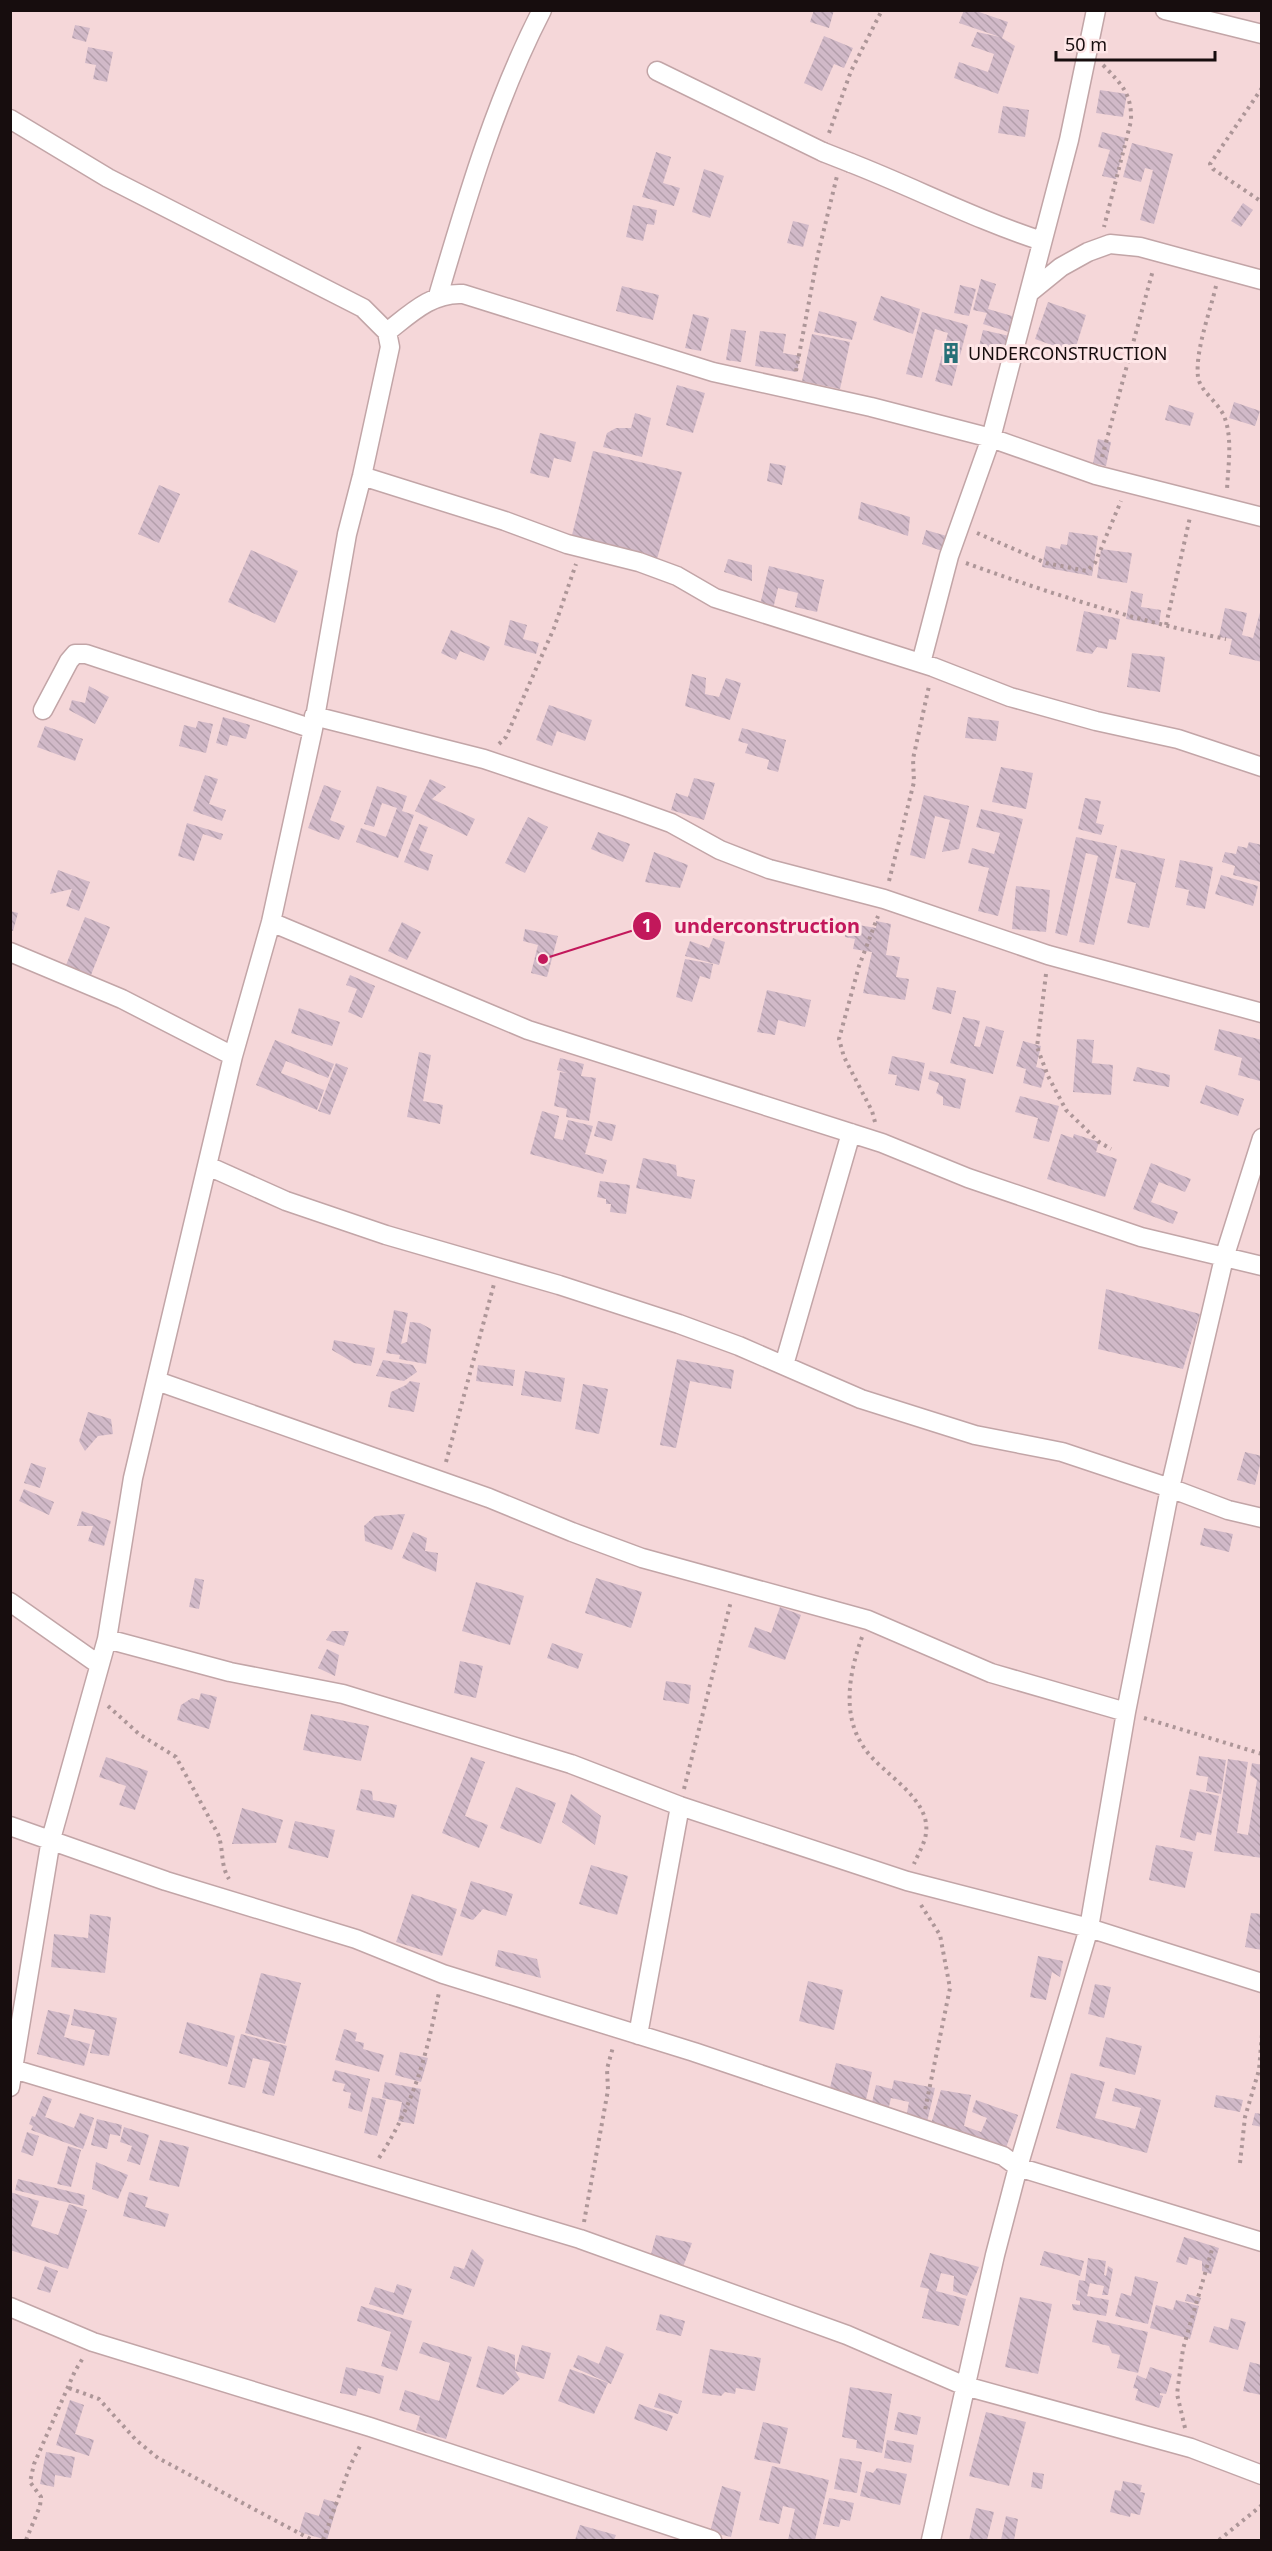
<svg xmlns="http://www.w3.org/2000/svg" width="1272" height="2551" font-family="'Noto Sans',sans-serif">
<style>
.building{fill:url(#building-back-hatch)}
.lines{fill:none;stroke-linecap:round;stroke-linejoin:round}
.street-casing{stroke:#c2a5a7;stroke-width:21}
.path{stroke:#ad9698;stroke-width:4;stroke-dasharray:3 4.5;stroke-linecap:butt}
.street{stroke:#fff;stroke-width:18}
.street-bridge-casing{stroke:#c2a5a7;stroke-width:21;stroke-linecap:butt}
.street-bridge{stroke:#fff;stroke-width:18}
.labels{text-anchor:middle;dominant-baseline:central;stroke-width:6;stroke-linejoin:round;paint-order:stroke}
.poi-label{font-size:18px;fill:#170d0e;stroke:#fee6e7;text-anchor:start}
.leader{fill:none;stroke:#c2185b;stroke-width:2}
.callout-dot{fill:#c2185b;stroke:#fee6e7;stroke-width:2}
.mark-label{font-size:18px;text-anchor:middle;font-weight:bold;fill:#fff}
.callout-label{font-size:20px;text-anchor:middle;font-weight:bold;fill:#c2185b;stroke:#fee6e7;stroke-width:6;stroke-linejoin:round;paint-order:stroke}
</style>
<defs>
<pattern id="building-back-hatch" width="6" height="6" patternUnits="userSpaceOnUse" patternTransform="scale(1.5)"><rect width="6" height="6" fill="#d1b9c8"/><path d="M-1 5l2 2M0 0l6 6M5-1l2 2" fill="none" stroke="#b39eab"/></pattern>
</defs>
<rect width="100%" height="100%" fill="#f5d7d9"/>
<!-- building -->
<path class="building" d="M814,10H834L829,28L810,22Z
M964,10H980L979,12L1008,22L1002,38L1015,46L998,94L954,78L959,62L988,72L994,54L971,46L977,32L1000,37L959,23Z
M75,25L90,28L86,42L72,38Z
M824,36L853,48L844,68L834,64L822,91L804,83Z
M88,47L113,52L107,82L93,79L96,65L85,63Z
M1100,90L1127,94L1123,117L1096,113Z
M1003,106L1029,110L1025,137L998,133Z
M1102,132L1126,138L1116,179L1102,176L1110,150L1098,147Z
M1132,143L1173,154L1154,224L1140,220L1153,170L1145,168L1141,182L1123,177Z
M656,152L671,157L663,183L680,188L674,206L642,197Z
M704,169L724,176L710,218L692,212Z
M1243,203L1253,210L1241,227L1231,221Z
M633,205L657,210L654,225L647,224L643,241L626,237Z
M793,221L809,225L803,247L787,243Z
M981,279L996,284L988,309L1019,318L1015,334L983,324L987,313L973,310Z
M960,285L976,289L969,316L954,313Z
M622,286L659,295L653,320L616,311Z
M881,296L920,309L913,334L873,320Z
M1048,302L1086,315L1074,353L1035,339Z
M819,311L857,322L852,340L814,332Z
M922,312L968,325L952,386L935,381L948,333L935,329L922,378L906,374Z
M693,314L709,318L701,351L685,348Z
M731,329L746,331L741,362L726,360Z
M983,330L1014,337L1009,354L979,346Z
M760,331L786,334L783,353L800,356L797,372L755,366Z
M812,334L850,342L840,389L802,381Z
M677,385L705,393L693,433L666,425Z
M1234,402L1260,411L1255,426L1229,418Z
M1169,405L1194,413L1190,426L1165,420Z
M635,413L651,418L642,457L603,447L607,433L616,428H631Z
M540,433L576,442L571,462L554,458L549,478L530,473Z
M1098,439L1111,442L1106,466L1093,463Z
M593,451L682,472L657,559L572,535Z
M770,463L786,466L782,485L767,481Z
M159,485L180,494L159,543L138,534Z
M861,502L910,517L908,536L858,519Z
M926,530L950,537L945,552L922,544Z
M1069,532L1098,536L1092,576L1042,567L1046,546L1060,549L1061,544L1067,545Z
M1101,549L1132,553L1127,583L1097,578Z
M251,550L298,571L275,623L228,602Z
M728,559L752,565V581L724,572Z
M769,566L824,580L817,612L795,607L798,593L778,588L773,609L760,605Z
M1131,591L1143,594L1141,607L1161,610L1159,625L1126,619Z
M1262,605V662L1229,654L1232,639L1219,637L1225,608L1247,613L1242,635L1253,638Z
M1084,611L1120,619L1116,640L1109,639L1107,649L1097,647L1092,654L1076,651Z
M510,620L527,625L523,639L539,643L536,654L504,645Z
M451,630L490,647L484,661L460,651L456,660L441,653Z
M1132,653L1165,657L1160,692L1127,687Z
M692,674L706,678L705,694L719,697L726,678L741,683L730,720L685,706Z
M89,686L109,697L95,724L69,710L72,700L85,703Z
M549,705L592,720L585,741L557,731L552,746L536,740Z
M223,717L250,725L246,739L230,735L227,746L216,743Z
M968,717L999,721L996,741L965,738Z
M198,721L213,724L206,753L179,746L184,725L196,728Z
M45,726L83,739L75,761L37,747Z
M742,728L786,740L778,772L767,769L769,760L745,753L748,744L738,741Z
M1001,767L1033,773L1026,809L992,802Z
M205,775L218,779L209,804L226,810L222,821L193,811Z
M694,778L715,783L704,820L671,810L676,793L688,797Z
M430,779L446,787L432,799L475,819L467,836L415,811Z
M324,785L341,791L330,820L345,826L339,840L308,828Z
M377,786L407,796L402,811L414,815L398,858L356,842L361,828L386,837L397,808L382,803L374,827L364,824Z
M924,795L969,806L959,849L942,852L950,820L935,816L925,859L910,855Z
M1085,798L1101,801L1096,823L1104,825L1101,835L1078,829Z
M981,809L1023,819L998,916L978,911L989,868L968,863L972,848L994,854L1000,833L976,827Z
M528,817L548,827L525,873L505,863Z
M187,823L223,834L221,840L203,834L194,861L178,856Z
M419,824L428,827L419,850L433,855L428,871L404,862Z
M598,832L630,844L623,862L591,849Z
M1076,837L1117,846L1094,945L1079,942L1098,856L1086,853L1067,936L1055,933Z
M1249,842L1262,845L1261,882L1233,875L1235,866L1222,862L1225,852L1236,854L1238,846L1247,848Z
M1121,849L1165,859L1149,928L1127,923L1136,883L1115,878Z
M654,852L688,865L680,888L645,882Z
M1180,860L1213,867L1205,909L1186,905L1189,890L1175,887Z
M58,870L90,882L79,911L66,906L72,889L50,894Z
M1221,875L1258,886L1253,906L1215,894Z
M1016,886L1050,890L1046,932L1012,929Z
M10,911L18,913L13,931L10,930Z
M85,917L110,927L91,975L66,965Z
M876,921L891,924L886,955L900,957L896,977L909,979L905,1000L863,993L872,952L853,949L855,939L845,937L847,923L876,928Z
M402,922L421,932L407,960L388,951Z
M525,929L558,936L547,977L531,973L538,945L523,941Z
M713,938L725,942L719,965L685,956L690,941L709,948Z
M685,959L713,964L710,979L700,976L692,1002L676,997Z
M350,975L375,986L362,1018L348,1012L357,989L346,985Z
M937,987L956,991L951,1014L932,1009Z
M767,990L811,1000L805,1027L778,1020L775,1035L757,1032Z
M299,1008L340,1022L332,1046L291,1033Z
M963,1017L980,1021L974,1046L980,1047L986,1026L1004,1031L993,1074L950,1063Z
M1219,1029L1262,1040L1260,1081L1238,1075L1242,1058L1214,1050Z
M1077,1039L1094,1040L1092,1063L1113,1065L1111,1095L1073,1092Z
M275,1040L334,1064L328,1078L286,1061L281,1073L324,1090L317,1110L256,1085Z
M1023,1041L1041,1046L1036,1067L1046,1070L1041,1088L1023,1083L1026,1069L1016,1066Z
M419,1052L431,1055L423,1101L443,1105L440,1124L407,1117Z
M892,1056L925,1063L919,1091L895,1085L897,1075L888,1074Z
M560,1058L584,1064L581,1076L596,1078L589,1121L566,1117L567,1109L554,1106L560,1072L567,1073L557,1070Z
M336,1063L348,1068L330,1115L318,1111Z
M1137,1067L1170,1075L1169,1087L1133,1081Z
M930,1071L966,1079L960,1109L943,1105V1097L936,1093L939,1083L928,1079Z
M1206,1085L1244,1099L1238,1116L1200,1103Z
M1020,1096L1059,1106L1049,1142L1033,1138L1038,1118L1015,1112Z
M542,1111L559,1116L554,1138L563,1140L568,1120L593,1126L585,1154L607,1160L603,1174L530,1154Z
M598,1121L616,1125L612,1141L594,1136Z
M1061,1134L1073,1138L1074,1134L1099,1142L1096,1152L1117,1159L1105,1197L1047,1179Z
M643,1158L676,1165L677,1176L695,1180L691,1199L636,1188Z
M1151,1163L1191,1179L1185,1192L1159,1182L1151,1202L1178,1212L1173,1224L1133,1209Z
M600,1181L630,1185L626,1214L610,1212L611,1204H606V1199L597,1197Z
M1106,1289L1200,1314L1183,1369L1098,1349Z
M394,1310L408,1313L401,1344L407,1342L410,1322L420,1323L431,1329L426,1364L399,1359L400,1355L386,1353Z
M334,1340L375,1348L371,1366L354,1363L332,1350Z
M677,1359L734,1370L731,1389L690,1381L676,1448L660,1445Z
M383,1360L413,1365L417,1372L404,1381L376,1376Z
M478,1365L515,1370L513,1386L476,1381Z
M525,1371L565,1378L561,1402L521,1395Z
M410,1381L420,1383L414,1412L388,1407L391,1392L406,1385Z
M583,1384L608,1389L599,1434L575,1429Z
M88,1412L111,1419L113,1434L98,1436L85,1451L79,1441Z
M1245,1452L1262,1456L1255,1485L1237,1480Z
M31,1463L46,1468L40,1488L24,1483Z
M24,1489L54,1502L49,1515L19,1501Z
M82,1511L111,1521L104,1546L88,1541L93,1526H77Z
M405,1514L392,1550L365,1541L364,1526L375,1516Z
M1204,1528L1233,1534L1229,1552L1200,1545Z
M413,1532L427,1538L425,1551L438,1553L436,1572L402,1558Z
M195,1578L204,1580L199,1609L189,1607Z
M596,1578L642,1592L631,1628L585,1613Z
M476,1582L524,1596L510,1645L462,1631Z
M780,1607L801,1615L785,1660L748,1647L755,1627L771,1633Z
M332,1631H349L344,1646L326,1640Z
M552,1643L583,1654L578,1669L547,1658Z
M327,1649L339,1655L335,1676L318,1668Z
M460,1661L483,1666L476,1698L454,1693Z
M666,1681L691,1685L689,1704L663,1700Z
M201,1693L217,1697L209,1729L177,1720L181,1705L192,1698L199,1700Z
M311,1714L369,1726L361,1761L303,1750Z
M1199,1756L1226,1760L1221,1794L1206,1791L1208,1777L1196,1775Z
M106,1757L148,1771L135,1810L119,1805L126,1786L99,1777Z
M471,1757L485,1762L465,1816L488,1825L479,1848L442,1833Z
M1228,1759L1248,1762L1237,1833L1248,1835L1257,1780L1250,1775L1252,1763L1262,1765V1858L1214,1851Z
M516,1787L556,1803L541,1844L500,1828Z
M361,1789L372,1791L373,1800L397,1805L394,1818L356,1810Z
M1190,1789L1219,1796L1211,1835L1197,1832L1195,1841L1180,1837Z
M571,1794L601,1816L595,1845L562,1822Z
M242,1808L283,1820L276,1843L232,1844Z
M295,1821L335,1830L328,1858L288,1848Z
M1156,1845L1193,1852L1185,1888L1149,1880Z
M591,1865L628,1876L617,1915L579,1904Z
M471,1881L513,1894L506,1916L483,1909L473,1920L460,1916Z
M412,1894L457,1909L442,1956L396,1942Z
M1251,1913L1262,1914V1950L1245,1947Z
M90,1914L111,1917L105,1973L51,1967L54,1934L88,1938Z
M498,1950L537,1959L541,1978L495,1966Z
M1038,1956L1063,1961L1060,1977L1052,1972L1046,2000L1030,1997Z
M261,1973L301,1983L285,2044L245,2033Z
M808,1981L843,1990L834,2030L799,2021Z
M1095,1984L1111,1987L1104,2018L1088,2014Z
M74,2009L117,2018L109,2056L90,2053L95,2030L71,2025Z
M48,2010L70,2015L64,2037L90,2044L84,2066L37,2054Z
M187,2022L235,2036L227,2067L179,2053Z
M344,2029L357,2033L355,2041L364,2043L363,2049L384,2055L379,2072L335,2060Z
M241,2034L287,2046L274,2096L262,2093L270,2062L253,2058L245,2088L228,2084Z
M1106,2037L1142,2046L1135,2075L1099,2066Z
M400,2052L428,2058L421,2082L395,2075Z
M836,2063L872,2072L864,2109L829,2092Z
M335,2070L370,2079L362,2112L348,2108L351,2093L343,2091L345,2084L332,2081Z
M1071,2073L1105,2082L1095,2118L1135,2129L1141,2108L1112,2101L1115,2088L1161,2100L1147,2153L1056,2128Z
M894,2080L935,2088L927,2122L906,2118L909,2102L891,2098L886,2119L869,2116L876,2085L892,2089Z
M385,2082L421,2089L414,2124L398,2121L402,2102L382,2098Z
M941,2090L971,2095L964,2126L981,2132L987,2118L972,2112L976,2100L1018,2115L1003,2156L952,2138L956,2129L931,2124Z
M1216,2095L1243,2100L1240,2112L1214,2107Z
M43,2096L52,2099L45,2117L74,2128L80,2113L94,2118L83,2149L31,2130L33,2126L29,2124L32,2116L35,2117Z
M372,2097L386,2100L377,2136L364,2133Z
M1255,2113L1262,2114V2127L1252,2125Z
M97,2119L122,2125L120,2136L110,2134L107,2149L91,2145Z
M124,2127L149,2135L140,2165L127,2161L132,2146L120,2142Z
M27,2132L39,2136L33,2156L21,2152Z
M160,2140L189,2147L179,2187L149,2180Z
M68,2146L81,2150L71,2187L57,2184Z
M96,2162L128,2175L118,2199L92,2189Z
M18,2179L85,2195L83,2206L15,2190Z
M10,2192L39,2201L31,2226L58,2235L69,2204L87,2210L68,2269L10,2250Z
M129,2192L148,2197L145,2207L169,2214L165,2227L123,2216Z
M656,2235L692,2243L683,2267L650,2258Z
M1184,2237L1219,2248L1211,2274L1202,2271V2261L1189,2257L1187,2265L1176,2262Z
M472,2249L484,2260L474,2287L450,2278L454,2266L464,2269Z
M1044,2251L1084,2261L1080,2276L1040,2265Z
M930,2253L979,2267L967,2296L953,2291L954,2276L941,2273L936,2291L966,2299L959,2326L922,2318L929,2289L920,2287Z
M1088,2258L1106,2261L1104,2275L1106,2276L1108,2266L1113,2269L1108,2295H1102L1104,2286L1090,2283L1087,2296L1109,2300L1106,2316L1073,2310L1072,2304L1080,2305V2301L1076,2300L1079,2280L1085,2281Z
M45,2266L58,2271L50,2293L37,2289Z
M1135,2276L1158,2282L1148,2324L1115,2316L1121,2293L1131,2296Z
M397,2284L412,2289L403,2315L369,2304L375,2287L394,2293Z
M1187,2294L1201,2298L1199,2304L1185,2301Z
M1020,2297L1052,2304L1038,2374L1005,2367Z
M1176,2300L1199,2306L1190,2339L1150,2328L1156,2305L1173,2310Z
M361,2306L412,2321L397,2371L381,2366L391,2332L357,2321Z
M660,2314L685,2321L681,2336L656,2330Z
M1231,2318L1246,2322L1238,2350L1209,2342L1214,2326L1228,2330Z
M1097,2320L1148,2332L1138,2373L1117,2368L1120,2355L1112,2353L1109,2346L1092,2342Z
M423,2342L472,2357L446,2439L416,2430L420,2416L399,2410L405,2390L439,2401L450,2363L419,2353Z
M522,2345L551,2353L544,2379L515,2371L520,2379L503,2395L476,2387L488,2346L515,2355V2371Z
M606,2346L624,2354L611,2384L573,2367L578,2355L599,2364Z
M710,2349L761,2358L755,2391L736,2388L735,2394L725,2392L721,2396L702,2393Z
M1250,2362L1262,2365L1261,2395L1243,2391Z
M346,2367L384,2376L380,2394L358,2388L356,2396L340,2393Z
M1150,2367L1172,2374L1166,2394L1160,2393V2395L1163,2396L1159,2408L1135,2400L1138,2389L1133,2388L1137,2375L1146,2379Z
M570,2369L608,2383L594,2414L558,2401Z
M850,2387L892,2394L882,2453L856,2448L857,2440L842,2437Z
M659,2393L682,2401L678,2414L654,2407Z
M70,2400L84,2405L75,2434L94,2440L89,2456L56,2445Z
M639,2404L673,2416L667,2431L634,2419Z
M898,2412L921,2417L917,2435L894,2430Z
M986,2412L1026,2422L1009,2486L969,2476Z
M763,2422L788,2428L780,2464L754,2459Z
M887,2440L914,2445L911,2463L884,2458Z
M46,2452L75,2457L71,2478L55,2475L54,2487L40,2484Z
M840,2458L862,2462L857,2493L834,2489Z
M772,2466L829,2480L815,2540H788L795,2509L783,2506L779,2524L759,2520Z
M877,2468L907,2474L900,2505L860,2496L866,2471L873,2473Z
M1033,2472L1044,2474L1042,2489L1031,2487Z
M1123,2481L1142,2485L1140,2492L1145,2493L1140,2515L1131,2513L1130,2517L1110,2512L1115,2490L1121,2491Z
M722,2486L741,2492L731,2537L710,2532Z
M829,2498L854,2503L850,2521L841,2519L839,2527L823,2524Z
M324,2499L338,2503L327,2540L299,2532L305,2512L319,2516Z
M976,2508L994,2512L987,2540H969Z
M1006,2516L1018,2519L1014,2540H1001Z
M580,2525L616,2535L614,2540H575Z"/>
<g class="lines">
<defs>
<path id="street" d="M1165,10L1262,34
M657,71L823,152
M10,119L108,178L363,308L387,332L390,347L362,476L347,534L313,729L271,922L233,1056L133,1478L107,1639L51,1839L10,2087
M851,163C915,188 977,220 1042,241
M1029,293L1061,267L1088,252L1110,244L1140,247L1262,280
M438,296C467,198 495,101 542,10
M387,332C410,314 432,292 463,294L713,372L871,407L991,438L1096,475L1262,517
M362,476L505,521L567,544L639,562L677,576L715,598L933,667L1010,697L1096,721L1178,739L1262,767
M921,663L949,556L991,438L1069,140L1096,10
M43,710L69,661L75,654H86L313,729
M314,716L484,759L621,805L671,823L720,850L769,869L884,899L1048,955L1262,1013
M271,922L528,1030L882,1143L968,1178L1141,1237L1262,1266
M10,952L122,999L233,1056
M208,1166L286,1201L386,1235L559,1285L679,1324L739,1346L861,1399L975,1435L1062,1452L1170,1488L1228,1510L1262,1518
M784,1365L851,1133
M157,1381L489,1498L572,1532L642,1558L868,1620L991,1673L1126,1712
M10,1602L98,1664
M107,1639L230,1672L343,1694L571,1764L680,1806L907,1881L1089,1928L1262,1983
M10,1826L166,1881L356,1939L443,1974L694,2052L1003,2156L1018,2167L1262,2242
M638,2035L680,1806
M10,2068L580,2239L847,2335L965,2386L1191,2448L1262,2475
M10,2307L93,2342L370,2427L712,2540
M931,2540L995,2255L1018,2167L1089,1928L1126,1712L1170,1488L1224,1258L1262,1138"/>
</defs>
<!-- street casing -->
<use href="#street" class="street-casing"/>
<!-- path -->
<path class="path" d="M1103,65C1121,84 1132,93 1131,121L1104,227
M1262,88L1210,164L1213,169L1262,202
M829,133L851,71L882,10
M1216,286C1210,312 1195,351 1198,377C1200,391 1218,402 1224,416C1233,438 1228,466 1227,490
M796,371L818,254L837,176
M1102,457L1153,270
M977,533L1046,563L1087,571L1095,563L1121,501
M966,563C1051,594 1137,621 1226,639
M1166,625L1190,517
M499,744L506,737L554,628L576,564
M889,881L914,782L913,759L929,686
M1046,974L1037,1047L1048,1076L1066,1110L1099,1142L1111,1149
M875,1122L872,1111L844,1057L839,1039L859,966L878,916
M446,1462L494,1284
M862,1637C849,1673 841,1716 865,1749C881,1773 931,1798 926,1833C925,1843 918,1854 914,1864
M108,1706L139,1734L176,1757L218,1834C224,1850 220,1865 229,1879
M1144,1718L1262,1754
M684,1789L731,1601
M921,1905L940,1935L950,1988L925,2110
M379,2158C414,2104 427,2055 439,1992
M1240,2163L1245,2117L1259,2070L1262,2034
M584,2222L608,2090L607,2069L613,2047
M69,2388L99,2399L136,2440L158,2458L312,2540
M1185,2428L1177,2394L1183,2349L1213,2246
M26,2540L40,2506L41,2497L30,2482L34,2464L75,2371L83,2358
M323,2540L350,2466L361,2444
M1219,2540L1262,2505"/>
<!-- street -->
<use href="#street" class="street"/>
<defs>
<path id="street-bridge" d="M823,152L851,163"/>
</defs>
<!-- street-bridge casing -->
<use href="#street-bridge" class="street-bridge-casing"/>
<!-- street-bridge -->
<use href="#street-bridge" class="street-bridge"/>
</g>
<!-- icons -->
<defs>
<symbol id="building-bare" viewBox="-9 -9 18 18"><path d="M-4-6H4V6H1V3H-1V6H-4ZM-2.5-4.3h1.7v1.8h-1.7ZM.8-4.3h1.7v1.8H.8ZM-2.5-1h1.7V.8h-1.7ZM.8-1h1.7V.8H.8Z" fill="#267077" stroke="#fee6e7" stroke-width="2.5" paint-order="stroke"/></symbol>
</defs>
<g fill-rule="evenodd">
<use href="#building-bare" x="936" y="338" width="30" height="30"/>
</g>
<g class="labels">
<!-- poi labels -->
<g class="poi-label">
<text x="968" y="353">UNDERCONSTRUCTION</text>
</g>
</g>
<!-- callouts -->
<path class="leader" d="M543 959L647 926"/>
<g class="callout-dot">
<circle cx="543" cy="959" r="6"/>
<circle cx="647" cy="926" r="15"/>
</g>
<g class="mark-label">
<text x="647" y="932">1</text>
</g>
<g class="callout-label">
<text x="767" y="933">underconstruction</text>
</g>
<!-- border -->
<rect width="1272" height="2551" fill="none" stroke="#170d0e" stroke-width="24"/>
<!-- scale -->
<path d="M1056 51v9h159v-9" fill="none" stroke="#170d0e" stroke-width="3"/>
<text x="1065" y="51" font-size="18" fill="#170d0e" stroke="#fee6e7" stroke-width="4.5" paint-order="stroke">50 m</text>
</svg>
